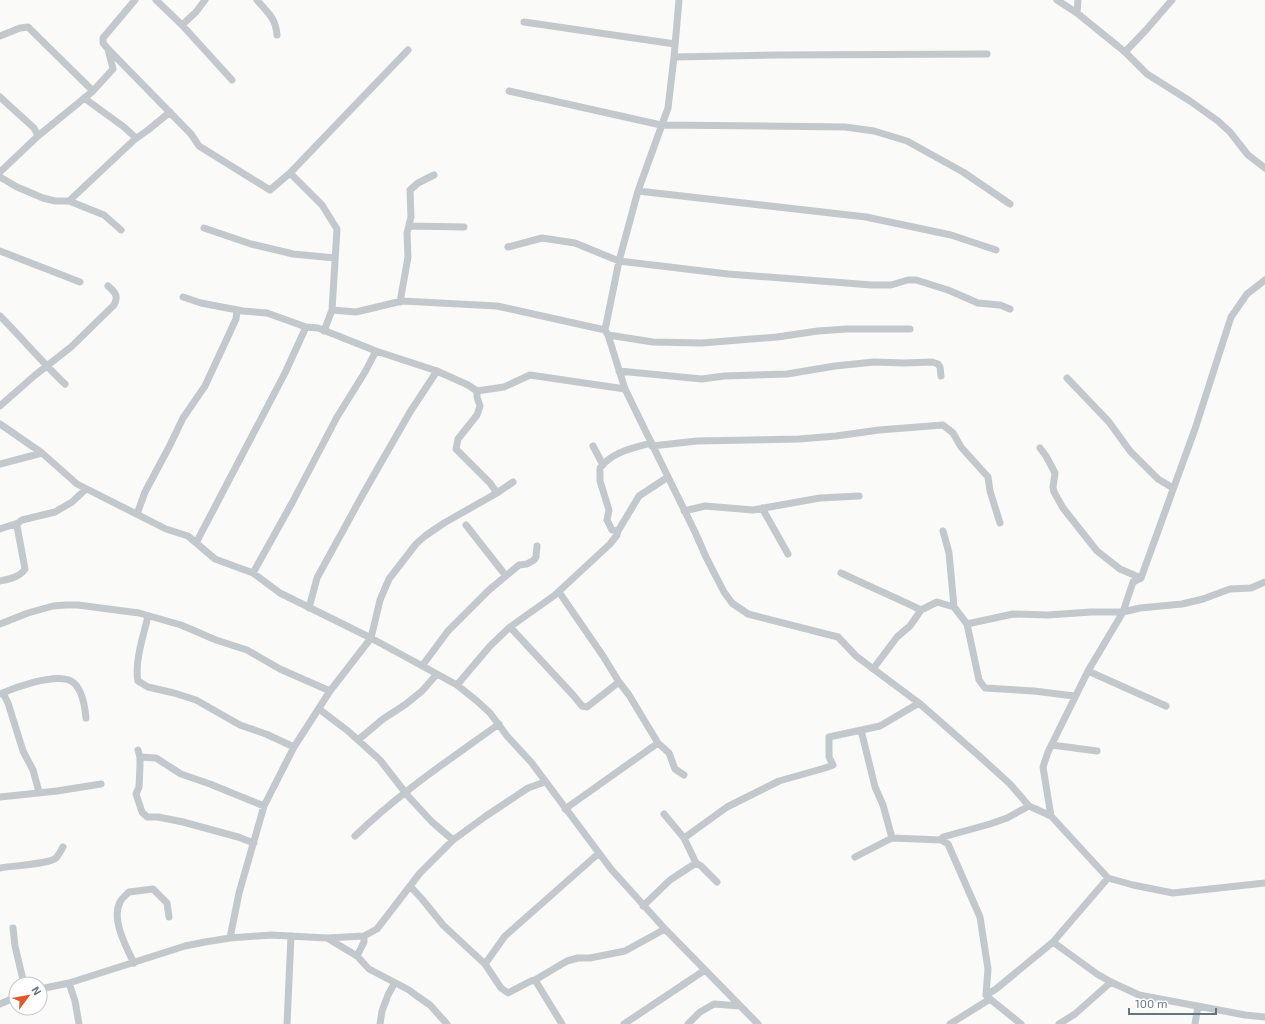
<svg xmlns="http://www.w3.org/2000/svg" width="1265" height="1024" font-family="'Exo 2',sans-serif">
<style>
.lines{fill:none;stroke-linecap:round;stroke-linejoin:round}
.minor{stroke:#c3c8cc;stroke-width:7}
</style>
<rect width="100%" height="100%" fill="#fafaf8"/>
<g class="lines">
<!-- minor -->
<path class="minor" d="M156,0L182,25L232,80
M257,0C267,12 276,18 277,35
M679,0L674,57L668,108L638,191L619,261L605,330L608,335L625,389L695,532L706,557L724,592L732,603L748,614L838,637L856,656L919,703L977,754L1010,784L1029,806L1051,816L1108,878L1053,942L996,989L986,995L990,999L950,1024
M1057,0L1077,13L1125,52L1147,74L1190,101L1218,121L1230,132L1248,155L1265,168
M1077,13L1078,0
M524,22L675,44
M182,25L196,12L205,0
M0,36L20,28L28,27L93,91
M108,49L191,134L199,146L270,190L290,173L408,50
M1125,52L1146,30L1172,0
M674,57L778,55L987,54
M509,91L661,125L845,127L874,131L907,141L963,172L1010,204
M0,97L34,128L38,136
M84,98L124,127L136,138
M0,172L38,136L93,91L113,69L108,49L103,43V38L135,0
M290,173L322,205L337,229L332,310L324,331
M0,177L17,187L43,198L55,201H69L104,215L121,230
M638,191L866,217L951,235L996,250
M69,201L134,140L148,130L170,112
M409,226L464,227
M204,228L251,244L293,254L335,258
M508,247L542,238L575,243L619,261L728,274L872,285H891L908,280H916L948,290L978,303L1000,305L1010,309
M0,251L80,282
M183,297L201,303L243,311L267,313L306,327L318,328L376,351L437,371L468,385L477,391V397L480,406L477,415L458,439L456,449L490,483L497,493
M400,302L408,257L407,233L411,217L410,190L418,183L434,175
M332,310L356,312L402,301L497,306L605,330
M0,316C22,338 42,362 65,384
M608,335L653,342L702,343L777,337L818,331L847,329H910
M619,371L702,379L724,376L787,374L835,366L874,362L904,363L932,362L938,364L940,367L941,376
M1067,378L1109,422L1130,451L1158,479L1173,488
M477,391L504,387L530,375L625,389
M0,406L34,376L71,347L114,305C119,296 115,292 108,286
M0,424L42,453L77,484L166,529L188,536L215,559L253,573L280,593L371,638L437,674L457,685L477,701L490,713L507,736L531,762L611,869L665,929L758,1024
M593,446L603,465
M652,446L697,441L799,439L836,436L879,430L943,425L953,433L961,447L988,477L990,491L1000,523
M1040,448L1046,456L1055,473L1053,487L1054,492L1063,508L1097,551L1120,569L1141,578
M0,464L42,453
M762,508L788,554
M684,511L705,506L753,510L820,498L859,496
M137,514L145,492L169,447L183,418L205,386L236,319L237,310
M466,525L506,576
M0,529L18,523
M618,531L639,496L668,477
M943,531L949,553L954,607L967,624L979,680L985,688L1034,691L1074,696
M196,543L285,373L306,327
M253,573L292,503L337,417L365,372L376,351
M841,573C868,586 895,597 921,610
M0,581C9,579 20,577 25,569L17,526L18,523L22,520L55,512L72,502L86,489
M309,608L317,578L363,494L410,412L437,371
M148,616C144,634 134,663 138,681L148,687L174,693L196,700L240,725L266,734L294,747
M0,624L28,613L53,606L66,605H78L139,613L181,625L216,640L247,650L280,669L330,691
M967,624L1013,614L1048,615L1091,612H1123L1140,608L1182,604L1203,599L1230,589L1251,588L1265,582
M510,627L573,695L582,706L587,707L619,682L603,656L559,592
M422,666L448,631L489,590L519,565L527,564L534,560L536,557L537,546
M873,669L897,637L910,626L921,610L937,602L954,607
M1088,671L1166,706
M619,682L629,695L658,743L669,753L675,769L684,775
M457,685L490,646L510,627L555,595L610,544L617,535L618,531L612,530L607,520L609,510L600,481V468C612,452 633,448 651,443
M3,693L8,703L23,751L33,770L39,792
M0,694C16,687 52,674 69,680C82,685 85,707 86,718
M319,709L348,731L380,760L408,796L432,822L453,840
M861,730L875,787L883,805L892,838
M358,740L383,719L406,704L422,691L437,674
M1052,745L1097,751
M138,750L140,757V766L139,787L136,794L142,812L146,816L148,817H158L183,822L238,837L254,843
M140,757L156,758L181,774L210,784L264,806
M0,797L57,791L101,784
M565,809L658,743
M664,814L684,838L696,863L701,866L717,882
M1051,816L1043,767L1048,752L1088,671L1123,612L1133,582L1141,578L1195,429L1231,317L1247,294L1265,280
M355,836C399,793 449,760 499,724
M684,838L727,807L779,781L825,768L833,765L829,757V737L880,726L919,703
M855,857L892,838L941,840
M0,868C10,866 50,864 56,858C59,855 61,850 63,847
M1108,878L1133,885L1173,893L1265,883
M410,886L422,899L443,925L485,964L501,988L508,993L531,981L535,980L567,961L578,958H590L625,951L665,929
M643,906L670,880L696,863
M13,928L15,946L24,984
M230,938L239,893L264,806L294,747L330,691L371,638L380,600L389,579L416,544L425,536L444,523L497,493L513,482
M327,938L357,956L369,969L409,990L417,996L430,1005L447,1024
M1053,942L1097,974L1111,982L1139,995L1245,1015L1265,1017
M357,956L364,942V936
M134,963C126,947 111,919 120,902C122,898 126,895 129,892L153,889L167,903L169,917
M485,964L505,936L599,853
M535,980L562,1024
M69,983L75,1001L79,1024
M40,989L69,983L185,946L205,942L230,938L271,935L327,938L364,936L377,929L420,873L453,840L486,816L528,788L545,782
M986,995L988,969L980,917L948,844L941,840L943,837L990,824L1007,818L1029,806
M990,999L1021,1024
M0,1004L16,997
M287,1024L291,936
M380,1024L382,1011L388,995L394,984
M624,1024L705,970
M688,1024L700,1012L714,1004L740,1006
M1059,1024L1075,1014L1111,982
M1195,1024L1198,1006"/>
</g>
<!-- north arrow -->
<g transform="translate(28 996) rotate(58)"><circle r="19" fill="#ffffff" stroke="#c1c8cd"/>
<path d="M0-3L7 15L0 10L-7 15Z" fill="#e4572e"/>
<text y="-6" font-size="11" font-weight="bold" text-anchor="middle" fill="#657683">N</text>
</g>
<!-- scale -->
<path d="M1129 1008v6h87v-6" fill="none" stroke="#657683" stroke-width="2"/>
<text x="1135" y="1008" font-size="12" fill="#657683" stroke="#ffffff" stroke-width="3" paint-order="stroke">100 m</text>
</svg>
